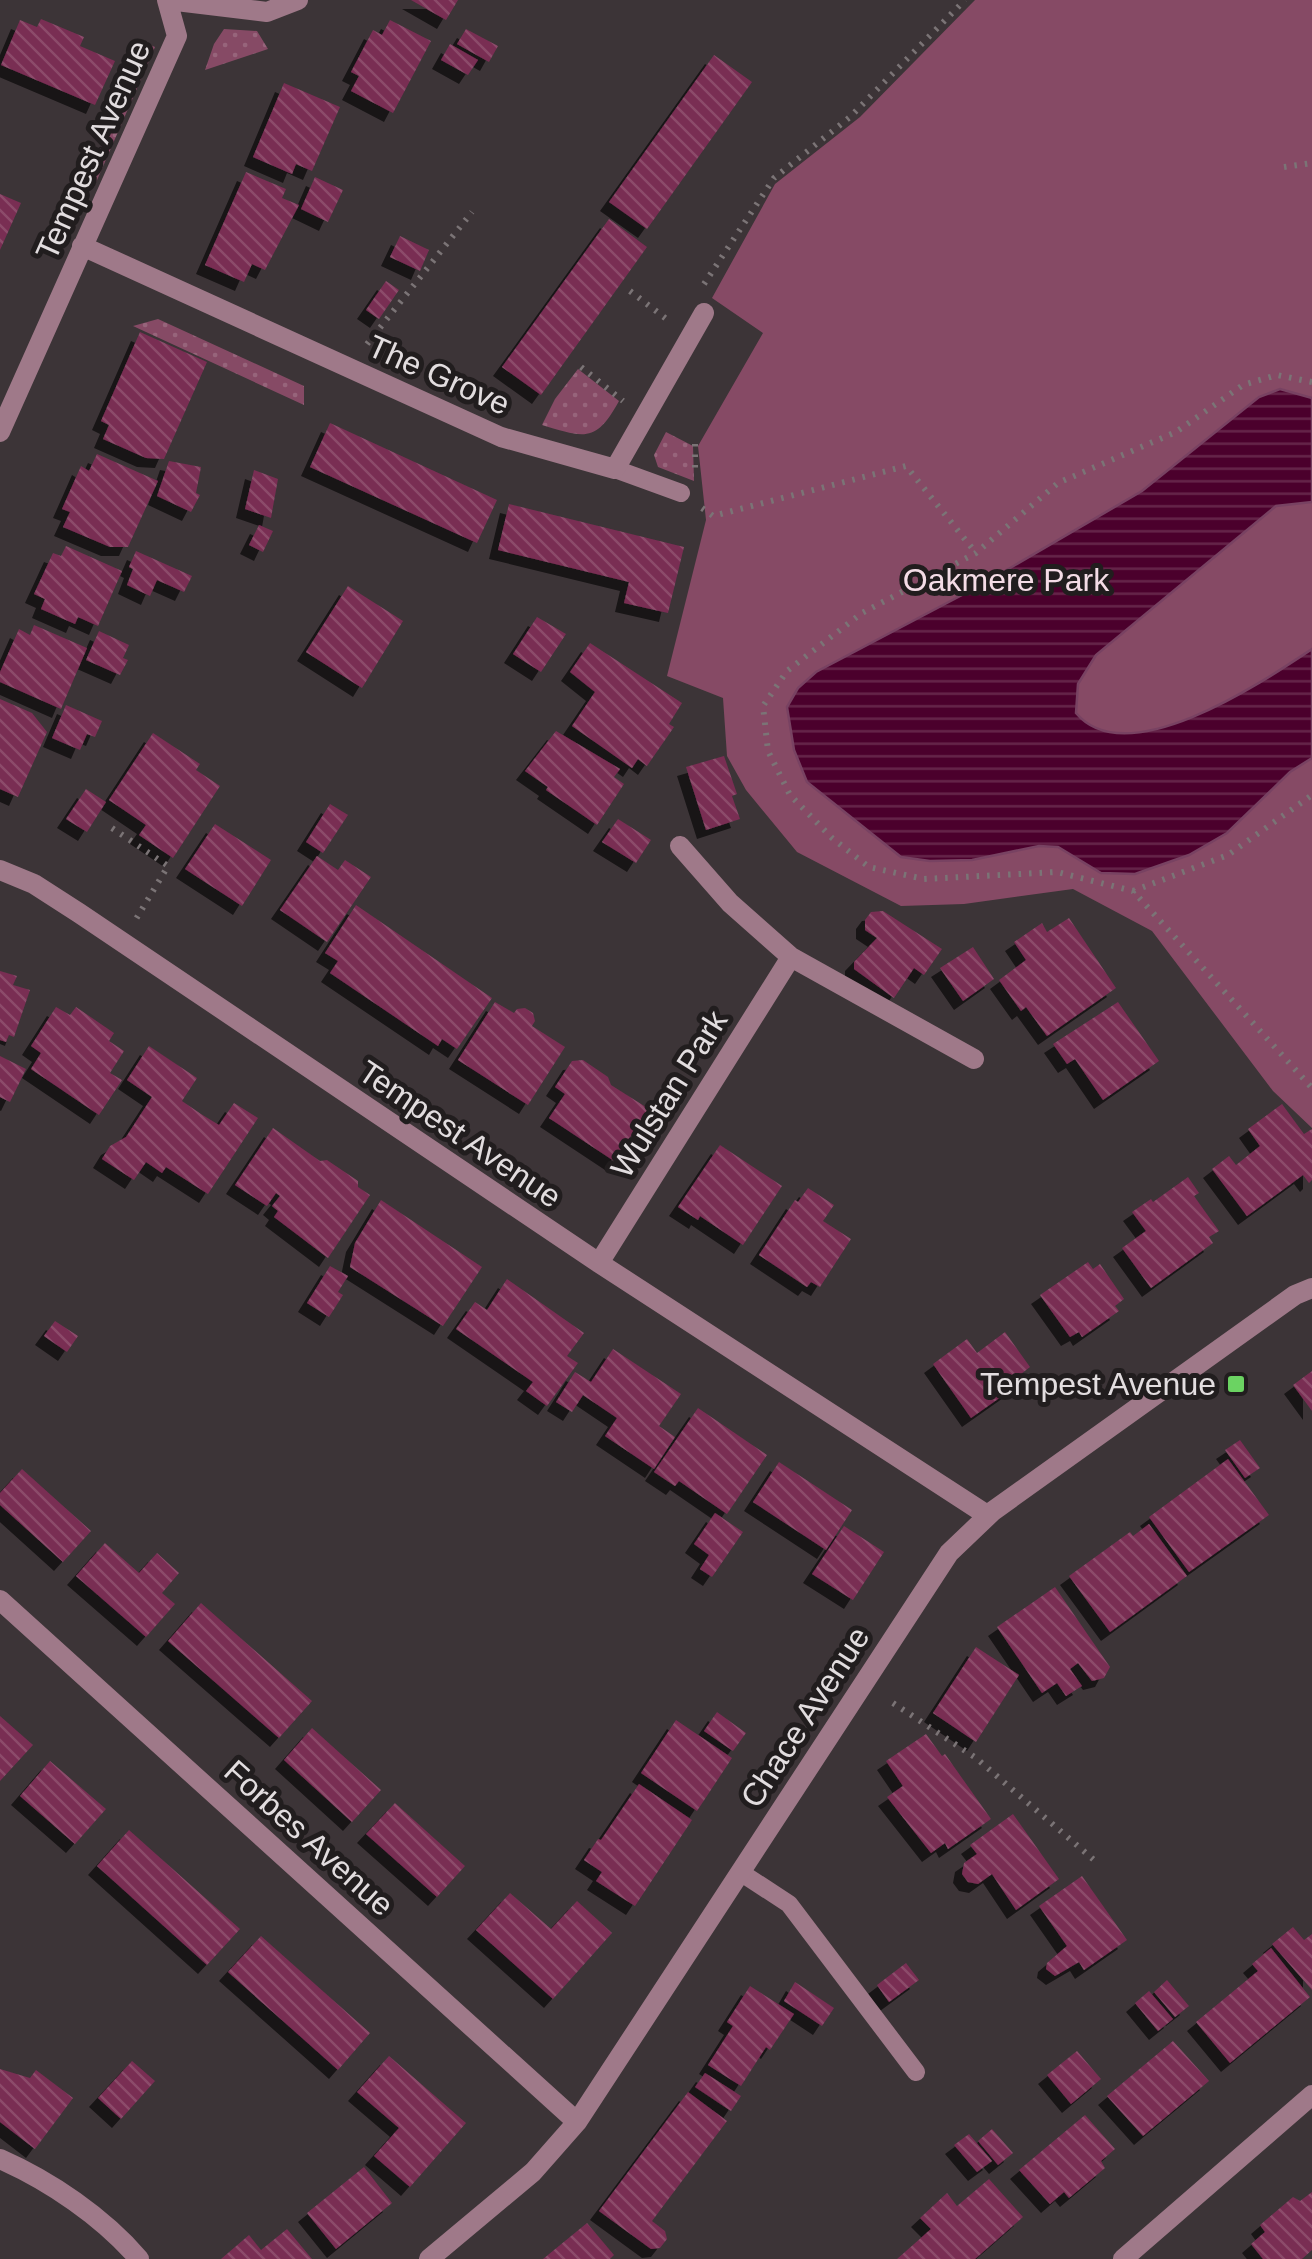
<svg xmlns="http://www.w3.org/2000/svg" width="1312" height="2259" font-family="Arial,sans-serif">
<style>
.grass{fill:url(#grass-dots)}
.park{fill:#864a65}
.water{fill:url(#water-rules);stroke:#784262;stroke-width:2.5}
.building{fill:url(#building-back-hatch);filter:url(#shadow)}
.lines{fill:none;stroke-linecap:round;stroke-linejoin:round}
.path{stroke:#7b7476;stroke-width:6;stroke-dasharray:2.5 8;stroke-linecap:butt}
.service{stroke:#9f7989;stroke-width:18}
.minor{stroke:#9f7989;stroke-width:20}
.poi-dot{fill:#6bd362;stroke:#211d1e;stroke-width:4}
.labels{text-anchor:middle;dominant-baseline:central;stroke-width:10;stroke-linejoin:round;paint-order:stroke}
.street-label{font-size:32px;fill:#e2dddf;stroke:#211d1e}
.park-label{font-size:32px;fill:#f4dce6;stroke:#211d1e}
.poi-label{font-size:32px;fill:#e2dddf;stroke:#211d1e;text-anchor:end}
</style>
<defs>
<pattern id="grass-dots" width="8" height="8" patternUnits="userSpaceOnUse" patternTransform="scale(2.5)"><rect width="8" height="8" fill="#864a65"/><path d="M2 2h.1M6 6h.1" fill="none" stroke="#97647b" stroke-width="1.8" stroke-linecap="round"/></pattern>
<pattern id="water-rules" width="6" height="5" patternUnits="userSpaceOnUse" patternTransform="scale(2.5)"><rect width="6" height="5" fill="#4b002c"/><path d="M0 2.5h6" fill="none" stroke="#65254a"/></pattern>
<pattern id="building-back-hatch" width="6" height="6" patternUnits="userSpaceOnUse" patternTransform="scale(2.5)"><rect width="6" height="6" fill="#792d53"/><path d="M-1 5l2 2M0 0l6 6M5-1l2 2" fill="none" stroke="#8c4b6b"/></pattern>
<filter id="shadow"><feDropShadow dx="-9" dy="9" stdDeviation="0" flood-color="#0009"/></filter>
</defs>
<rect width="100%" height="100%" fill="#3c3437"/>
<!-- grass -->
<path class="grass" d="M224,29L257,31L268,49L205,70L214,44Z
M146,43L155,47L94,187L85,184Z
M158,319L304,386V405L133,326Z
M578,369L619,401C596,443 585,438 542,425L555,399Z
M666,432L693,446L694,481L658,467L654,455Z"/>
<!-- park -->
<path class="park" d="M975,0H1312V1128L1273,1091L1152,931L1073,889L964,904L901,906L797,852L746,790L727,756L723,698L667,676L706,520L698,446L763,333L712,298L775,184L860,117Z"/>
<!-- water -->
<path class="water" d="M1280,389L1312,398V502L1276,506L1096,655L1078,684L1076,713C1127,774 1264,681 1312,649V758L1290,772L1227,833L1189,855L1135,874L1101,873L1058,847L1039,846L972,860L930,861L901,857L807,782L794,750L787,707L798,688L816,672L981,585L1142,491L1259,397Z"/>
<!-- building -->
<path class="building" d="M411,0H458L446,20Z
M41,19L84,37L80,46L115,61L95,105L1,65L20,20L37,27Z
M390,20L431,41L393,113L351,91L359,76L351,72L373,30L382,35Z
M466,29L498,46L489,62L457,44Z
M450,44L478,60L468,75L441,60Z
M714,55L752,82L647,229L609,202Z
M284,83L340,107L312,171L296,164L292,174L253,157Z
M246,172L286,189L282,198L299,205L265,270L252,264L244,282L205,265Z
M315,177L343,190L328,222L301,209Z
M0,194L21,203L0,250Z
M609,219L647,247L541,395L502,367Z
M400,236L429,250L420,271L390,257Z
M386,281L399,290L379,319L366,310Z
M140,332L207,362L164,459L146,458L103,439L109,425L101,421Z
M330,423L497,500L477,543L310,467Z
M97,454L158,481L128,547H110L63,527L70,512L62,509L81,466L89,471Z
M169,461L201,467L196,493L200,495L191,512L157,496Z
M254,470L278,479L271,518L245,509Z
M509,504L684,547L668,613L624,603L629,582L498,550Z
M259,525L273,531L263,552L249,545Z
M66,546L122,571L98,626L78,617L75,624L41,609L45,599L34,594L53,553L61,556Z
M136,551L192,576L184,592L157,580L150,596L127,585L133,569L129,567Z
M348,586L403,621L362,688L306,652Z
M537,617L566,634L541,672L513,654Z
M34,625L87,648L61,709L0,682V672L19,629L30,635Z
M99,631L129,645L123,658L128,660L120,675L86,660Z
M590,643L682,703L669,724L674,727L647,766L638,759L632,768L572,726L595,692L570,672Z
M0,699L32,713L47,732L18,797L0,789Z
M66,705L102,721L95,737L87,734L80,750L52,738Z
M556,731L620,769L614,777L624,784L597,825L546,790L548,787L525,771Z
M153,733L200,764L196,770L220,786L173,858L139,835L146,825L109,800Z
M724,756L737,794L732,796L740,819L706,830L686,767Z
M86,789L106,802L87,832L66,819Z
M330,804L348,815L323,853L306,842Z
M618,819L651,840L636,863L602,842Z
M215,824L271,860L242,906L185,869Z
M317,856L338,870L345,860L371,877L327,942L280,910Z
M356,905L492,998L457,1049L442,1039L438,1046L330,973L338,961L325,953Z
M883,911L942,949L924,975L914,968L894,998L854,969V962L877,938L865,930V920L871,912Z
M1069,918L1116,988L1047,1036L1026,1007L1021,1011L999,980L1026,960L1014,942L1042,923L1047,932Z
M973,947L994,979L963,1001L940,968Z
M0,971L17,976L13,985L30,990L14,1037L9,1035L6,1042L0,1040Z
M495,1002L514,1013L517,1009L525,1008L533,1013L535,1021L532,1026L565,1047L528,1105L458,1060Z
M1118,1002L1159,1061L1103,1100L1075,1059L1067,1064L1053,1044Z
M56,1007L70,1015L76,1007L114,1033L109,1041L124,1051L110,1073L122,1080L99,1115L31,1069L41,1053L31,1046Z
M149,1046L197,1078L182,1101L201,1114L219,1125L234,1103L258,1118L208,1194L166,1167L162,1173L146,1162L134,1180L102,1159L110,1146L126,1137L152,1097L127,1080Z
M0,1056L26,1069L10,1102L0,1097Z
M583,1060L608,1077L611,1085L649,1109L614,1161L549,1118L565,1094L555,1087L572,1061Z
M1282,1104L1304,1134L1312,1129V1180L1309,1183L1303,1175L1247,1216L1212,1169L1229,1156L1236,1165L1260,1146L1248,1129Z
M273,1128L320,1161L327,1160L358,1181V1187L370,1195L328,1258L274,1217L278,1211L272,1206L280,1196L276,1193L267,1206L235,1185Z
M720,1145L782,1186L743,1245L700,1216L698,1220L678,1207Z
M1188,1177L1199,1193L1194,1196L1219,1231L1209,1237L1213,1243L1151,1288L1122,1248L1146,1231L1132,1212L1151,1199L1153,1202Z
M808,1188L834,1205L823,1221L851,1239L820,1287L811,1282L807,1287L759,1255L795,1200L798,1202Z
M381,1200L482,1267L443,1326L350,1267L355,1243Z
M1088,1262L1093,1269L1100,1264L1124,1299L1115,1306L1119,1311L1082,1337L1079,1332L1070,1337L1040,1295Z
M330,1266L348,1276L338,1292L343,1295L329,1317L307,1303Z
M507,1279L584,1333L567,1356L578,1363L547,1406L526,1391L533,1382L456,1329L475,1302L487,1310Z
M55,1321L78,1336L67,1352L44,1336Z
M1005,1332L1030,1367L1021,1374L1025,1380L971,1418L933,1364L967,1339L977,1353Z
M613,1349L681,1394L659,1426L675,1437L654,1469L605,1436L617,1418L583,1395L572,1412L556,1402L575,1372L591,1382Z
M1312,1371V1411L1293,1385Z
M698,1408L767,1455L727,1514L679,1481L675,1486L654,1472Z
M1240,1440L1260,1468L1245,1478L1225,1450Z
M1228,1459L1269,1515L1189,1572L1149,1517Z
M779,1462L852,1510L826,1550L753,1502Z
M22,1469L91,1531L63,1562L0,1505V1493Z
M715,1513L743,1532L712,1577L700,1569L709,1555L694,1544Z
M1149,1524L1187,1576L1110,1632L1069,1576L1130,1532L1133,1536Z
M844,1526L884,1552L853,1600L812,1574Z
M105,1543L139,1573L157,1553L179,1573L162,1593L175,1604L146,1637L76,1576Z
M1055,1587L1110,1667L1104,1678L1092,1681L1078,1663L1070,1669L1082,1686L1066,1696L1057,1683L1042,1693L997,1627Z
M201,1603L312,1701L279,1738L168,1641Z
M976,1647L1019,1675L976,1742L933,1713Z
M717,1712L746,1733L733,1751L704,1731Z
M0,1716L33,1745L0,1781Z
M676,1720L732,1758L697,1811L641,1773Z
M312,1728L381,1790L352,1822L284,1760Z
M926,1734L942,1756L945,1754L991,1819L948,1849L945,1843L931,1853L887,1797L903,1786L886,1761Z
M50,1761L106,1809L75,1844L20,1796Z
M639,1784L692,1820L635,1906L596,1881L602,1872L584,1860L598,1839L601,1840Z
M395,1803L465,1866L437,1897L366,1834Z
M1013,1814L1059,1879L1016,1910L992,1874L978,1884L968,1882L962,1874L964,1863L977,1854L970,1845Z
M129,1830L240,1929L207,1965L97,1866Z
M1082,1876L1127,1940L1084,1970L1079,1962L1055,1976L1046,1969L1047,1963L1067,1946L1039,1906Z
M510,1893L551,1929L577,1901L612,1933L553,1999L476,1930Z
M1293,1927L1304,1940L1312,1934V1990L1272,1944Z
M261,1936L370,2033L338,2070L228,1972Z
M1271,1948L1310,1997L1230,2063L1196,2022L1258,1971L1252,1964Z
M906,1963L919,1980L889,2002L877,1985Z
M1167,1980L1189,2006L1175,2017L1154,1992Z
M795,1982L834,2008L822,2026L784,2001Z
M750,1986L794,2014L770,2050L766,2047L741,2086L708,2065L733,2026L727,2022Z
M1149,1991L1173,2019L1158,2031L1135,2003Z
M1173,2041L1209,2081L1143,2136L1107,2096Z
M1077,2051L1101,2079L1071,2104L1047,2075Z
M389,2056L466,2123L410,2187L374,2156L399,2128L357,2092Z
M132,2061L155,2081L121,2119L98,2098Z
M0,2069L30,2078L36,2070L73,2098L35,2149L0,2122Z
M705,2073L741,2096L731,2111L695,2087Z
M688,2092L727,2121L652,2221L665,2231L667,2239L660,2248L651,2249L599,2211Z
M1085,2115L1115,2149L1101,2161L1105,2168L1069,2198L1064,2192L1050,2204L1019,2170Z
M992,2129L1013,2153L998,2165L978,2141Z
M969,2134L992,2161L977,2172L954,2145Z
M364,2167L392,2203L336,2249L307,2213Z
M989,2179L1023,2217L975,2259H897L931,2229L920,2218L947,2193L957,2206Z
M1312,2192V2250L1302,2259H1263L1251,2244L1265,2232L1260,2225L1293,2197L1300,2201Z
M587,2223L614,2255L610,2259H543Z
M287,2229L312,2259H221L249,2235L261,2250Z"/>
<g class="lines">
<!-- path -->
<path class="path" d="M1284,167L1312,163
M704,284L774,178L850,117L965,0
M630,291L669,321
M367,344L472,212
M581,367L623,401
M1312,382L1277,375L1243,385L1176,432L1058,483L976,553L862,613L787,671L763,706L768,751L790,795L832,838L869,867L924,879L1057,872L1133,891L1312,1088
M695,444V468
M702,508L713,516L906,466L976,553
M112,828L168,866L136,919
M1133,891L1228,855L1312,795
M893,1703L976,1758L1094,1860"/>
<!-- service -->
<path class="service" d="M615,469L681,493
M740,1872L789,1904L916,2072"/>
<!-- minor -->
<path class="minor" d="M168,0L267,12L298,0
M82,246L501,437L615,469L704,313
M0,432L177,36L167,0
M680,846L730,903L791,957L974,1059
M0,870L34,884L79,913L599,1263L987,1515
M599,1263L791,957
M0,1600L577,2122
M0,2159C50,2181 103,2217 139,2259
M429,2259L533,2172L577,2122L949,1553L993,1511L1295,1295L1312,1288
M1123,2259L1312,2095"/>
</g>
<!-- markers -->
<rect class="poi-dot" x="1226" y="1374" width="20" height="20" rx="5"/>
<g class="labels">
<!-- street labels -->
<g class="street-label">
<text transform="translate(93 150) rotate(-66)">Tempest Avenue</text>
<text transform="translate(439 375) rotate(24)">The Grove</text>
<text transform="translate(669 1094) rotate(-58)">Wulstan Park</text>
<text transform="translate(460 1134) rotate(34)">Tempest Avenue</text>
<text transform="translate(805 1717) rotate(-57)">Chace Avenue</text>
<text transform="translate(309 1838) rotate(42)">Forbes Avenue</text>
</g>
<!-- park labels -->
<g class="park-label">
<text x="1006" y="580">Oakmere Park</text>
</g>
<!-- poi labels -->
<g class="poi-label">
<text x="1216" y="1384">Tempest Avenue</text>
</g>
</g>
</svg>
